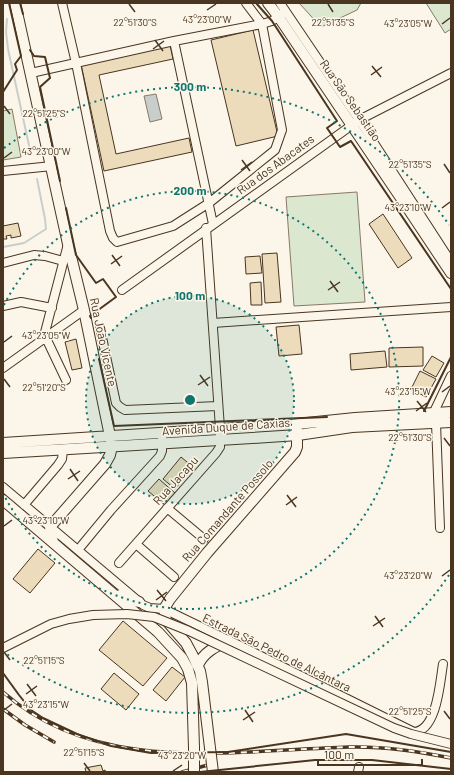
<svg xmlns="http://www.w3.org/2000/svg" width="454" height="775" font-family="Barlow,sans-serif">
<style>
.green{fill:#dce7d0;stroke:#887966}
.water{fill:#c9cecd;stroke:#887966}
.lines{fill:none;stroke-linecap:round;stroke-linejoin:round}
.stream{stroke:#c9cecd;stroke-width:2}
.building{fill:#ecdcbc;stroke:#4a3520}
.minor-casing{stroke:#4a3520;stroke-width:10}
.major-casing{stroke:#4a3520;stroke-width:12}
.minor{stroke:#fbf6e9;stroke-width:8}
.major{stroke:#fbf6e9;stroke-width:10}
.rail-casing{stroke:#4a3520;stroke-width:3.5}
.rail{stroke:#fbf6e9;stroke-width:2;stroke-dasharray:6;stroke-linecap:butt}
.minor-bridge-casing{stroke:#4a3520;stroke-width:10;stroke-linecap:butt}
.major-bridge-casing{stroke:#4a3520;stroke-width:12;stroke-linecap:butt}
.minor-bridge{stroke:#fbf6e9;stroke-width:8}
.major-bridge{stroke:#fbf6e9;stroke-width:10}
.wall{stroke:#4a3520;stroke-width:2}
.ticks{fill:none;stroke:#4a3520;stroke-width:1.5}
.ring{fill:none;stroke:#0f766e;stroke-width:2;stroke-dasharray:2 4}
.labels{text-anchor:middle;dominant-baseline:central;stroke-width:3;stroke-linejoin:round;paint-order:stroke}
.street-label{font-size:12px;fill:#4a3520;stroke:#fbf6e9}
.ticks-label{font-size:10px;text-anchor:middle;fill:#4a3520;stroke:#fbf6e9;stroke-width:3;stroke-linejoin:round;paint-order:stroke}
.centre{fill:#0f766e;stroke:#fbf6e9;stroke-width:2}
.ring-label{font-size:12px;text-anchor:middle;font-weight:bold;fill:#0f766e;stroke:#fbf6e9;stroke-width:3;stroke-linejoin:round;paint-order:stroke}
</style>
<rect width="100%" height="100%" fill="#fbf6e9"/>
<!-- green -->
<path class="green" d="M299,3H361L357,10L321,27Z
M426,3H451V29L445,33Z
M12,109L21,157L3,160V111Z
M357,192L365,302L294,306L286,197Z"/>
<!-- water -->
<path class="water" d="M156,94L162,119L150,122L144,96Z"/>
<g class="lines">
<!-- stream -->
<path class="stream" d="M7,19L6,32L8,49L30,150
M3,247L24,243L46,229L45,219L37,179"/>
</g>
<!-- building -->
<path class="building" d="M253,30L278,136L236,146L211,40Z
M170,45L173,59L99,75L116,154L189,138L192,152L104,171L81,64Z
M383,214L412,258L398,268L369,224Z
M18,223L21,236L11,238V235L6,236L7,239H3V226Z
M277,253L281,302L265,303L262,254Z
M260,256L262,273L246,274L245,257Z
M261,282L262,305H251L250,283Z
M299,325L302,354L279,356L276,327Z
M76,339L82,368L72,370L65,342Z
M423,347V366L389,367V348Z
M385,351L387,367L351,370L350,354Z
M432,356L444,363L436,377L423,370Z
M420,371L436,379L426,397L411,389Z
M181,457L193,467L175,489L163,479Z
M159,479L175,493L165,505L148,491Z
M38,549L55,563L30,593L13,579Z
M123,621L167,658L143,686L99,650Z
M172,667L185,677L166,701L153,690Z
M114,673L139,694L126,710L101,689Z
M101,765L103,771L105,770L106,772H86L85,768Z"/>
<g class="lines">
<defs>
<path id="minor" d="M62,3L76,63L110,231L113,238L117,242L173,226L209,203L275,150L282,130L262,24L246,3
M280,3L359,120L451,262
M174,41L213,224
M31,73L174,41L262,24L272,21L282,14
M3,171L52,166
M3,263L34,255L45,256L63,261
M122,290L359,120L451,73
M3,306L21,302L52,308
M213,323L451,307
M100,328L116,403L120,407L125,410L218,406
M46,338L66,380
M43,340L68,244
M3,368L84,310
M433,414L451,376
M436,423L440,528
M3,487L143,605L150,608L164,609L255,653L414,732C437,731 440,682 443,664
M24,505L58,465L62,459L63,450
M167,508L204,539
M136,544L174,577
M78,550L111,510L160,456L162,451V432
M119,563L216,453L220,447V428L206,228
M358,772L359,767"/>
<path id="major" d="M15,3L68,244L84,310L112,446L110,455L105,464L50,527L53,542
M268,3L278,16C336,102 394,187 451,273
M3,443L297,424L355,418L451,412
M3,453L252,438L298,435L352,427L451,422
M3,500L158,632L182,658L188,669L192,683L194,748
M120,595L139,602
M198,665C204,652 216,646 229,641
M210,748L202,682L200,671L193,656L186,643L166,620L164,609L170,599L207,553L295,452L297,447V429"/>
</defs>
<!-- minor casing -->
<use href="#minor" class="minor-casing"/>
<!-- major casing -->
<use href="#major" class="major-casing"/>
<!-- minor -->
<use href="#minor" class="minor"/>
<!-- major -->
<use href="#major" class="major"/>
<defs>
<path id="rail" d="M3,692C97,775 227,751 349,747C383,746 417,751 451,758
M3,709L25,725L54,742
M182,772L208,765"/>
</defs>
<!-- rail casing -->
<use href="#rail" class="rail-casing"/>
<!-- rail -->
<use href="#rail" class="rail"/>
<defs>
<path id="minor-bridge" d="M3,648L51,624L69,619L93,615L127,614L154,617L189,631L394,728L411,734L451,744"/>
<path id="major-bridge" d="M210,748L213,772
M194,772V748"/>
</defs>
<!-- minor-bridge casing -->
<use href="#minor-bridge" class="minor-bridge-casing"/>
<!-- major-bridge casing -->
<use href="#major-bridge" class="major-bridge-casing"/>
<!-- minor-bridge -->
<use href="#minor-bridge" class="minor-bridge"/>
<!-- major-bridge -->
<use href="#major-bridge" class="major-bridge"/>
<!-- wall -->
<path class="wall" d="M20,3L23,14
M256,3L272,21L337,121L327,128L340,147L351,141L451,289
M30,50L34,56L45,57L50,78L40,87L60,181
M3,92L17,70L15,64L21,56L9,3
M66,208L76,255L96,283L103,279L116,297L90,316L91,318
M99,359L114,426L327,417
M424,411L451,357
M3,673L19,695L31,710L43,718L77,734L111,746L151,753L228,752L346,734L451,752
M200,772L315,760H372L451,769"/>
</g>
<!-- ticks -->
<path class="ticks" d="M129,4L135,12M328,4L333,12M207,10L216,4M442,24L450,18M155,40L163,51M153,49L164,41M372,66L381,77M371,75L382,67M4,106L10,114M4,158L12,152M242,160L250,171M444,164L450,173M241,170L252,162M442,208L450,202M112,255L120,266M111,264L122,256M330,281L338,292M328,290L340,282M4,342L12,336M200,375L208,386M4,379L10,387M198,385L210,377M442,392L450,386M417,401L426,412M416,411L427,403M444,438L450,446M70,469L78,481M68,479L80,471M287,495L296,507M286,505L297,497M4,526L12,520M442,576L450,570M157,590L166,601M156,600L167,592M375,616L383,627M373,626L385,618M4,652L10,660M27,684L36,696M26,694L37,686M4,710L12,704M245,710L253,722M444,711L450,719M243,720L255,712M84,763L90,771M173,771L182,765"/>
<!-- distance rings -->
<circle cx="190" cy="400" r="104" fill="#0f766e" fill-opacity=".12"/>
<g class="ring">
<circle cx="190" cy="400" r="104"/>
<path d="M4 305A209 209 0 1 1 4 495"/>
<path d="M449 575A313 313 0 0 1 4 652M4 148A313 313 0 0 1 449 225"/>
</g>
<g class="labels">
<!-- street labels -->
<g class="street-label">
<text transform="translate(351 100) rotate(55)">Rua São Sebastião</text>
<text transform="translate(275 164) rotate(-36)">Rua dos Abacates</text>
<text transform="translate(104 342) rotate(78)">Rua João Vicente</text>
<text transform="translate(226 426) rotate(-4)">Avenida Duque de Caxias</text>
<text transform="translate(175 480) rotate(-48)">Rua Jacapu</text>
<text transform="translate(227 510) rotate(-49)">Rua Comandante Possolo</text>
<text transform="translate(277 652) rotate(26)">Estrada São Pedro de Alcântara</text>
</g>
</g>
<g class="ticks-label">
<text x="207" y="23">43°23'00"W</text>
<text x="135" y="26">22°51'30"S</text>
<text x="333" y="26">22°51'35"S</text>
<text x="408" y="27">43°23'05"W</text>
<text x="44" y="117">22°51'25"S</text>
<text x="46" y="155">43°23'00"W</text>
<text x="410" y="168">22°51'35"S</text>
<text x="408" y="211">43°23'10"W</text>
<text x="46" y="339">43°23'05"W</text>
<text x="44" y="391">22°51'20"S</text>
<text x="408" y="395">43°23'15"W</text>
<text x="410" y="441">22°51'30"S</text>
<text x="46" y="524">43°23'10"W</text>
<text x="408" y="579">43°23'20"W</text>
<text x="44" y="664">22°51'15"S</text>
<text x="46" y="708">43°23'15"W</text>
<text x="410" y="715">22°51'25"S</text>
<text x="84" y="756">22°51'15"S</text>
<text x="182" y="759">43°23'20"W</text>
</g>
<circle cx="190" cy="400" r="6" class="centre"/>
<g class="ring-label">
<text x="190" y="91">300 m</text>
<text x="190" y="195">200 m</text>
<text x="190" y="300">100 m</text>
</g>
<!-- border -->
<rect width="454" height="775" fill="none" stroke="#4a3520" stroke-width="8"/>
<!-- scale -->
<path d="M318 759v6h104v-6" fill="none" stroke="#4a3520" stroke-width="2"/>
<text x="324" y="759" font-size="12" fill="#4a3520" stroke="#fbf6e9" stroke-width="3" paint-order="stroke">100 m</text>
</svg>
